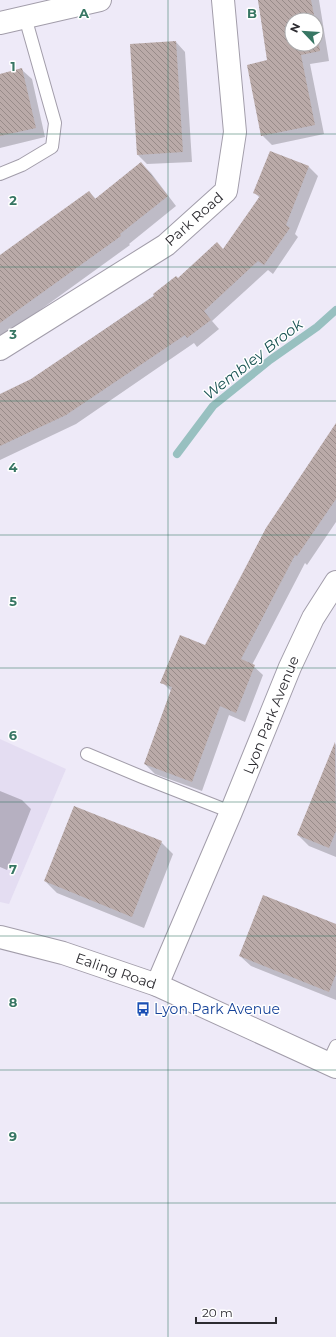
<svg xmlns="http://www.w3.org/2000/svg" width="336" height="1337" font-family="Montserrat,sans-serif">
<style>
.built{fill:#e4ddf2}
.shadow{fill:#0003;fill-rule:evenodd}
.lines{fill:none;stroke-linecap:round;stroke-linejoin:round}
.stream{stroke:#98c0c0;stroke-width:8}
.building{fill:url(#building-back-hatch)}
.service-casing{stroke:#a29daa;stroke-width:14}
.minor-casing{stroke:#a29daa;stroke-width:24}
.primary-casing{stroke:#a29daa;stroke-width:24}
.service{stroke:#fff;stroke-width:12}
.minor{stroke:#fff;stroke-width:22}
.primary{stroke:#fff;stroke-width:22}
.grid{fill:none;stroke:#377663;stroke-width:1;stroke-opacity:0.55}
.labels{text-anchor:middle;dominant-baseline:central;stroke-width:3;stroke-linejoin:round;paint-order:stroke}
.street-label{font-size:14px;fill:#2d2c31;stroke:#fff}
.transit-label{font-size:14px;fill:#164399;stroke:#fff;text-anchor:start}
.water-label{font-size:15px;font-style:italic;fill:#1a5454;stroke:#fff}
.grid-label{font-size:13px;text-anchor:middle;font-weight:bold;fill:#377663;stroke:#fff;stroke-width:3;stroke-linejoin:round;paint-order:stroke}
</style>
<defs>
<pattern id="building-back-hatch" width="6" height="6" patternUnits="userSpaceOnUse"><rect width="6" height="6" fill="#baaaa8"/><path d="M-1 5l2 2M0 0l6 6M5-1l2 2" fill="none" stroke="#988b89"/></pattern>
</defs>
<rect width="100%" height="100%" fill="#eeeaf8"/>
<!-- built -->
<path class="built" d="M0,739L66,769L9,904L0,902Z"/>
<!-- shadow -->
<path class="shadow" d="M258,0H319L329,61L310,64L324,134L272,145L262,135L269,61ZM292,20H316V44H292Z
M176,42L185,52L192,162L147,164L138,155Z
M22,70L32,79L45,137L0,148V75Z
M141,163L151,173L176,206L129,244L130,245L0,339V256L89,192L96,199Z
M309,167L318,176L295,234L298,237L273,274L268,270L212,321L219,329L197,347L194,343L76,424L0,460V395L31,380L178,279L224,250L260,198L255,193Z
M336,426V522L307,565L305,563L252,665L263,675L245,722L229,715L202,791L155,774L145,764L172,692L162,682L205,646Z
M336,743V857L309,846L298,835Z
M0,791L22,800L31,809L7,870L0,867Z
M161,842L173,854L144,928L57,893L45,881Z
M336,924V1000L251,966L240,956Z"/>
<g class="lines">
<!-- stream -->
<path class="stream" d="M177,454L213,406L270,360L317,327L336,310"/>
</g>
<!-- building -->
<path class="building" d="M258,0H311L315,20H292V44H316V27L320,51L301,55L315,125L261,136L247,65L267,60Z
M176,41L183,152L137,155L130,44Z
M22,68L36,128L0,136V74Z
M270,151L309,166L286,225L290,228L264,265L258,261L204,311L211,320L187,338L185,335L66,415L0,446V394L31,379L154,296L153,294L176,276L178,278L217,242L223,249L260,196L253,193Z
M141,162L168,196L120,234L121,236L0,323V255L89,191L95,199Z
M336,423V499L297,556L295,555L241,659L255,665L236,713L220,706L192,782L144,764L172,687L160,683L180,635L205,645L266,528Z
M335,742L336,831L329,848L297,835Z
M74,806L162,841L132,917L44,881Z
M263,895L336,924V974L329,992L239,956Z"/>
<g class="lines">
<defs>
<path id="service" d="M0,174L22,165L52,147L55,123L25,17
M87,754L142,777L231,812
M328,1063L336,1046"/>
<path id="minor" d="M0,23L100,0
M0,349L166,245L226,191L235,132L223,0
M157,985L231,812L290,667L313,618L336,582"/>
<path id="primary" d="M0,937L63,953L157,985L336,1067"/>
</defs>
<!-- service casing -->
<use href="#service" class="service-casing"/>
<!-- minor casing -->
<use href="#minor" class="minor-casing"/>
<!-- primary casing -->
<use href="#primary" class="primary-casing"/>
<!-- service -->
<use href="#service" class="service"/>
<!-- minor -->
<use href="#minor" class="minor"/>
<!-- primary -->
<use href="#primary" class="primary"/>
</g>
<!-- grid -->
<path class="grid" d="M168,0V1337M0,134H336M0,267H336M0,401H336M0,535H336M0,668H336M0,802H336M0,936H336M0,1070H336M0,1203H336"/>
<!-- icons -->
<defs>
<symbol id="bus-bare" viewBox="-9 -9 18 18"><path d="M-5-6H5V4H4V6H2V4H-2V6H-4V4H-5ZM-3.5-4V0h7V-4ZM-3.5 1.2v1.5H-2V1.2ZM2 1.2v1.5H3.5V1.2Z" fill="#1a4fb4" stroke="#fff" stroke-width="2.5" paint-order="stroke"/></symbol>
</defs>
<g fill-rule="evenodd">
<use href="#bus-bare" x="133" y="999" width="20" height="20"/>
</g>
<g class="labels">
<!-- street labels -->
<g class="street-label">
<text transform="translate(194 219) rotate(-42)">Park Road</text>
<text transform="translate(271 715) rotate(-68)">Lyon Park Avenue</text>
<text transform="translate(116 971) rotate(19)">Ealing Road</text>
</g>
<!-- transit labels -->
<g class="transit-label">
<text x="154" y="1009">Lyon Park Avenue</text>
</g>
<!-- water labels -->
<g class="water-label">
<text transform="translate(253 359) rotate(-38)">Wembley Brook</text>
</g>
</g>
<g class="grid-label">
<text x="84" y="18">A</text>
<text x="252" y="18">B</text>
<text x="13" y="71">1</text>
<text x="13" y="205">2</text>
<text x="13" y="339">3</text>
<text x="13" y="472">4</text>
<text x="13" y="606">5</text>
<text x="13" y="740">6</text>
<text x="13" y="874">7</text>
<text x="13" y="1007">8</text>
<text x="13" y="1141">9</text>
</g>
<!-- north arrow -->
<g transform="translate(304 32) rotate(295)"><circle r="19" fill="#ffffff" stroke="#ababad"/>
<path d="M0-3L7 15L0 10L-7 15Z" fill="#377663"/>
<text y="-6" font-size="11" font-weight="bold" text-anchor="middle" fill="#2d2c31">N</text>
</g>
<!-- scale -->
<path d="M196 1317v6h80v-6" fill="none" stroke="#2d2c31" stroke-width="2"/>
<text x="202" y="1317" font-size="12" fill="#2d2c31" stroke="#ffffff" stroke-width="3" paint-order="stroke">20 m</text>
</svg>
